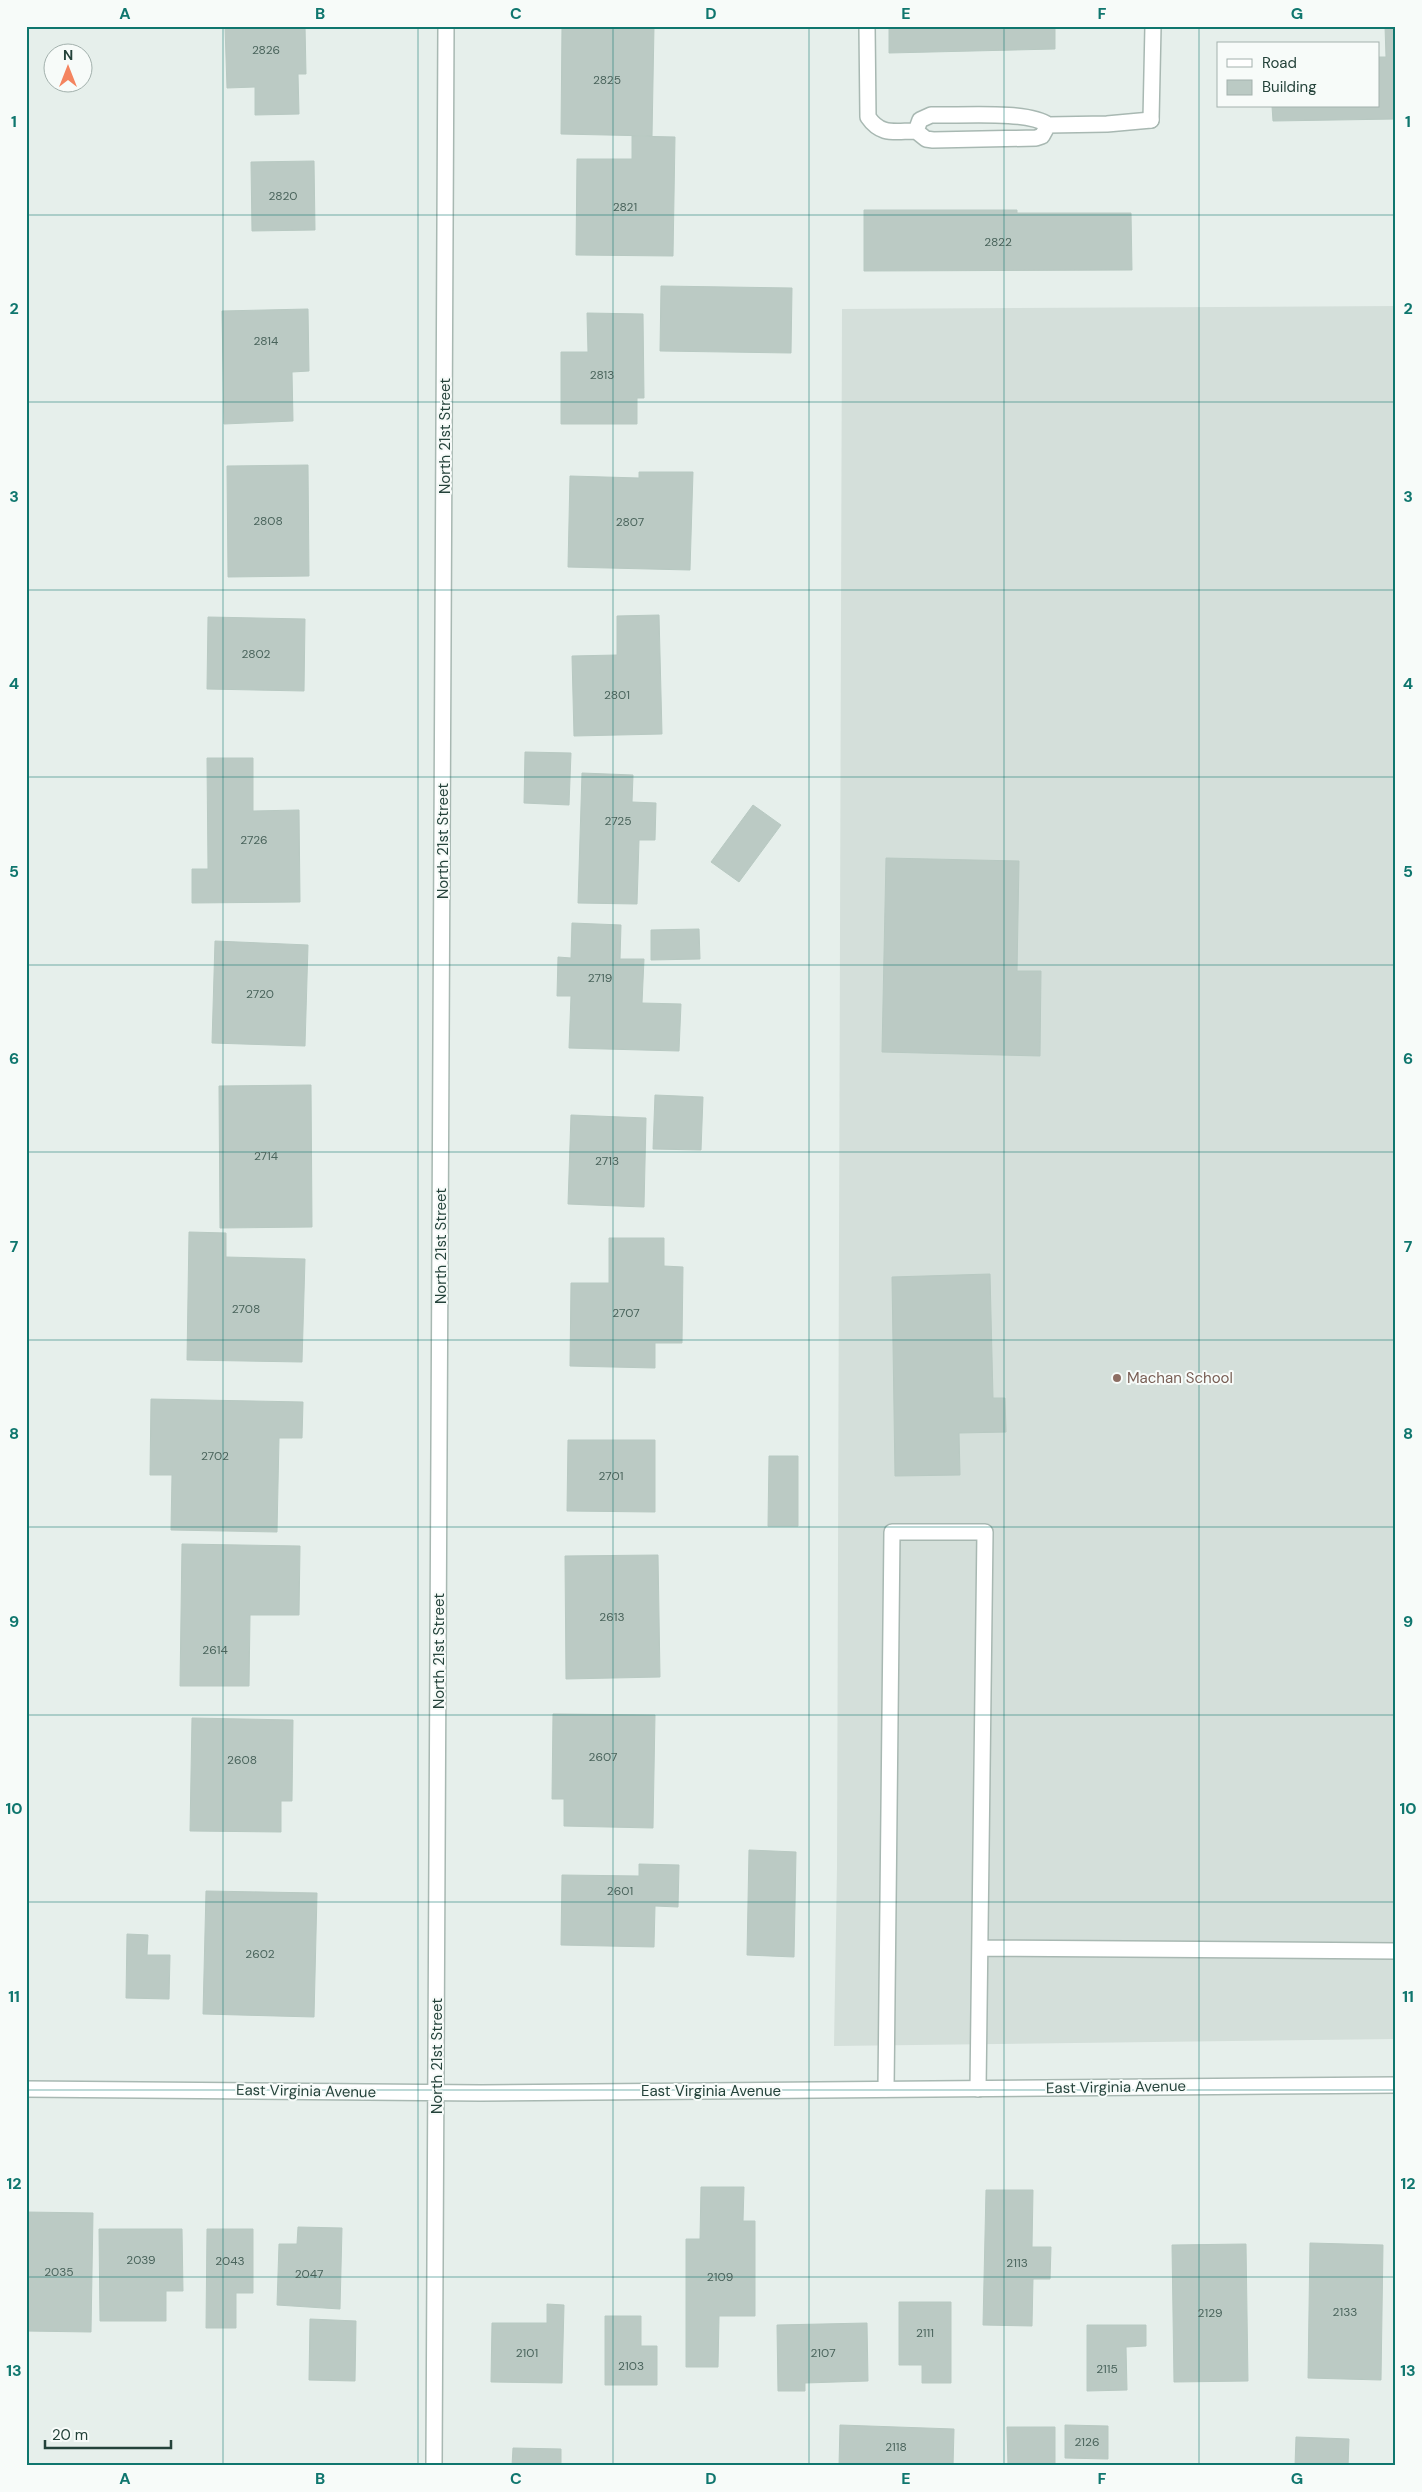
<svg xmlns="http://www.w3.org/2000/svg" width="1422" height="2492" font-family="'DM Sans',sans-serif">
<style>
.built{fill:#d4dfda}
.building{fill:#bbcac4;stroke:#b8c9c2}
.lines{fill:none;stroke-linecap:round;stroke-linejoin:round}
.lane-casing{stroke:#a8b8b2;stroke-width:18}
.street-casing{stroke:#a8b8b2;stroke-width:18}
.lane{stroke:#fff;stroke-width:15}
.street{stroke:#fff;stroke-width:15}
.grid{fill:none;stroke:#0f766e;stroke-width:1;stroke-opacity:0.55}
.education-dot{fill:#8d6e63;stroke:#f7fbf9;stroke-width:2}
.labels{text-anchor:middle;dominant-baseline:central;stroke-width:4;stroke-linejoin:round;paint-order:stroke}
.number-label{font-size:12px;fill:#4a645c}
.street-label{font-size:15px;fill:#24423a;stroke:#f7fbf9}
.education-label{font-size:15px;fill:#785e54;stroke:#f7fbf9;text-anchor:start}
.neatline{fill:none;stroke:#0f766e;stroke-width:2}
.grid-label{font-size:16px;text-anchor:middle;font-weight:bold;fill:#0f766e}
</style>
<rect width="100%" height="100%" fill="#e6efeb"/>
<!-- built -->
<path class="built" d="M1396,306V2039L834,2046L837,1868L842,309Z"/>
<!-- building -->
<path class="building" d="M225,26H305L306,74H298L299,114L255,115V87L227,88Z
M562,26H654L652,136L561,134Z
M889,26H1055V49L889,53Z
M1385,26H1396V119L1273,121L1272,106H1378V57H1386Z
M632,136L675,137L673,256L576,255L577,159H632Z
M314,161L315,230L252,231L251,162Z
M864,210H1017V213H1131L1132,270L864,271Z
M661,286L792,288L791,353L660,351Z
M308,309L309,371L292,372L293,421L224,424L222,311Z
M587,313L643,314L644,398H637V424H561V352H588Z
M308,465L309,576L228,577L227,466Z
M639,472H693L690,570L568,567L570,476L639,478Z
M659,615L662,734L574,736L572,656L617,655V616Z
M208,617L305,619L304,691L207,689Z
M525,752L571,753L569,805L524,803Z
M207,758H253V811L299,810L300,902L192,903V869H208Z
M582,773L633,775L632,802L656,803L655,840H639L637,904L578,903Z
M753,805L781,825L739,882L711,862Z
M886,858L1019,861L1017,971H1041L1040,1056L882,1052Z
M572,923L621,925L620,959H644L642,1003L681,1004L679,1051L569,1048L571,996H557L558,957L571,958Z
M699,929L700,959L651,960V930Z
M215,941L308,945L305,1046L212,1043Z
M311,1085L312,1227L220,1228L219,1086Z
M655,1095L703,1097L701,1150L653,1149Z
M571,1115L646,1118L644,1207L568,1204Z
M189,1232L226,1233V1257L305,1259L302,1362L187,1360Z
M609,1238H664V1266L683,1267L682,1343H655V1368L570,1366L571,1283H609Z
M990,1274L993,1398H1005L1006,1432L959,1433L960,1475L895,1476L892,1277Z
M151,1399L303,1402L302,1438H279L277,1532L171,1530L172,1475H150Z
M568,1440H655V1512L567,1511Z
M769,1456H798V1526H768Z
M182,1544L300,1546L299,1615H250L249,1686H180Z
M658,1555L660,1677L566,1679L565,1556Z
M553,1714L655,1715L653,1828L564,1826V1799H552Z
M192,1718L293,1720L292,1801H281V1832L190,1831Z
M749,1850L796,1852L794,1957L747,1955Z
M639,1864L679,1865L678,1907L655,1906L654,1947L561,1945L562,1875L639,1876Z
M206,1891L317,1893L314,2017L203,2014Z
M127,1934L148,1935L147,1955H170L169,1999L126,1998Z
M701,2187H744L743,2221H755V2316H719L718,2367H686V2239H700Z
M986,2190H1033L1032,2247H1051L1050,2279H1033L1032,2326L983,2325Z
M26,2212L93,2213L91,2332L26,2331Z
M298,2227L342,2228L340,2309L277,2305L279,2244H297Z
M99,2229H182L183,2291H166V2321H100Z
M207,2229H253V2293H236V2328H206Z
M1310,2243L1383,2245L1381,2380L1308,2378Z
M1246,2244L1248,2381L1174,2382L1172,2245Z
M899,2302H951V2383H922V2365H899Z
M547,2304L564,2305L562,2383L491,2382L492,2323H547Z
M605,2316H641V2346H657V2385H605Z
M310,2319L356,2321L355,2381L309,2380Z
M867,2323L868,2381L805,2383V2391H778L777,2325Z
M1087,2325H1146V2346L1126,2347L1127,2390L1087,2391Z
M840,2425L954,2429L953,2466H839Z
M1065,2425L1108,2426V2459L1065,2458Z
M1007,2427H1055V2466H1008Z
M1296,2437L1349,2439L1348,2466H1295Z
M513,2448L561,2449V2466H512Z"/>
<g class="lines">
<defs>
<path id="lane" d="M867,26L868,117C881,136 894,131 916,131
M1048,125L1042,136L1036,138L933,140L926,139L916,131L920,120L931,115C959,116 1028,110 1048,125L1107,124L1151,120
M980,1948L1396,1951
M886,2089L892,1532H985L978,2089"/>
<path id="street" d="M1151,120L1153,26
M26,2089L481,2093L1396,2085
M434,2466L446,26"/>
</defs>
<!-- lane casing -->
<use href="#lane" class="lane-casing"/>
<!-- street casing -->
<use href="#street" class="street-casing"/>
<!-- lane -->
<use href="#lane" class="lane"/>
<!-- street -->
<use href="#street" class="street"/>
</g>
<!-- grid -->
<path class="grid" d="M223,26V2466M418,26V2466M613,26V2466M809,26V2466M1004,26V2466M1199,26V2466M26,215H1396M26,402H1396M26,590H1396M26,777H1396M26,965H1396M26,1152H1396M26,1340H1396M26,1527H1396M26,1715H1396M26,1902H1396M26,2090H1396M26,2277H1396"/>
<!-- markers -->
<circle class="education-dot" cx="1117" cy="1378" r="5"/>
<g class="labels">
<!-- number labels -->
<g class="number-label">
<text x="266" y="50">2826</text>
<text x="607" y="80">2825</text>
<text x="283" y="196">2820</text>
<text x="625" y="207">2821</text>
<text x="998" y="242">2822</text>
<text x="266" y="341">2814</text>
<text x="602" y="375">2813</text>
<text x="268" y="521">2808</text>
<text x="630" y="522">2807</text>
<text x="256" y="654">2802</text>
<text x="617" y="695">2801</text>
<text x="618" y="821">2725</text>
<text x="254" y="840">2726</text>
<text x="600" y="978">2719</text>
<text x="260" y="994">2720</text>
<text x="266" y="1156">2714</text>
<text x="607" y="1161">2713</text>
<text x="246" y="1309">2708</text>
<text x="626" y="1313">2707</text>
<text x="215" y="1456">2702</text>
<text x="611" y="1476">2701</text>
<text x="612" y="1617">2613</text>
<text x="215" y="1650">2614</text>
<text x="603" y="1757">2607</text>
<text x="242" y="1760">2608</text>
<text x="620" y="1891">2601</text>
<text x="260" y="1954">2602</text>
<text x="141" y="2260">2039</text>
<text x="230" y="2261">2043</text>
<text x="1017" y="2263">2113</text>
<text x="59" y="2272">2035</text>
<text x="309" y="2274">2047</text>
<text x="720" y="2277">2109</text>
<text x="1345" y="2312">2133</text>
<text x="1210" y="2313">2129</text>
<text x="925" y="2333">2111</text>
<text x="527" y="2353">2101</text>
<text x="823" y="2353">2107</text>
<text x="631" y="2366">2103</text>
<text x="1107" y="2369">2115</text>
<text x="1087" y="2442">2126</text>
<text x="896" y="2447">2118</text>
</g>
<!-- street labels -->
<g class="street-label">
<text transform="translate(445 436) rotate(-90)">North 21st Street</text>
<text transform="translate(443 841) rotate(-90)">North 21st Street</text>
<text transform="translate(441 1246) rotate(-90)">North 21st Street</text>
<text transform="translate(439 1651) rotate(-90)">North 21st Street</text>
<text transform="translate(437 2056) rotate(-90)">North 21st Street</text>
<text transform="translate(1116 2087) rotate(-1)">East Virginia Avenue</text>
<text transform="translate(306 2091) rotate(1)">East Virginia Avenue</text>
<text x="711" y="2091">East Virginia Avenue</text>
</g>
<!-- education labels -->
<g class="education-label">
<text x="1127" y="1378">Machan School</text>
</g>
</g>
<!-- border -->
<rect width="1422" height="2492" fill="none" stroke="#f7fbf9" stroke-width="55"/>
<!-- legend -->
<rect x="1217" y="42" width="162" height="65" fill="#f7fbf9" stroke="#a3b1ad"/>
<rect x="1227" y="59" width="25" height="8" fill="#ffffff" stroke="#a3b1ad"/>
<text x="1262" y="68" font-size="15" fill="#24423a">Road</text>
<rect x="1227" y="80" width="25" height="15" fill="#bbcac4" stroke="#a3b1ad"/>
<text x="1262" y="92" font-size="15" fill="#24423a">Building</text>
<!-- north arrow -->
<g transform="translate(68 68)"><circle r="24" fill="#f7fbf9" stroke="#a3b1ad"/>
<path d="M0-4L9 19L0 12L-9 19Z" fill="#f4845f"/>
<text y="-8" font-size="14" font-weight="bold" text-anchor="middle" fill="#24423a">N</text>
</g>
<!-- scale -->
<path d="M45 2440v8h126v-8" fill="none" stroke="#24423a" stroke-width="2.5"/>
<text x="52" y="2440" font-size="15" fill="#24423a" stroke="#f7fbf9" stroke-width="4" paint-order="stroke">20 m</text>
<rect x="28" y="28" width="1366" height="2436" class="neatline"/>
<g class="grid-label">
<text x="125" y="19">A</text>
<text x="320" y="19">B</text>
<text x="516" y="19">C</text>
<text x="711" y="19">D</text>
<text x="906" y="19">E</text>
<text x="1102" y="19">F</text>
<text x="1297" y="19">G</text>
<text x="14" y="127">1</text>
<text x="1408" y="127">1</text>
<text x="14" y="314">2</text>
<text x="1408" y="314">2</text>
<text x="14" y="502">3</text>
<text x="1408" y="502">3</text>
<text x="14" y="689">4</text>
<text x="1408" y="689">4</text>
<text x="14" y="877">5</text>
<text x="1408" y="877">5</text>
<text x="14" y="1064">6</text>
<text x="1408" y="1064">6</text>
<text x="14" y="1252">7</text>
<text x="1408" y="1252">7</text>
<text x="14" y="1439">8</text>
<text x="1408" y="1439">8</text>
<text x="14" y="1627">9</text>
<text x="1408" y="1627">9</text>
<text x="14" y="1814">10</text>
<text x="1408" y="1814">10</text>
<text x="14" y="2002">11</text>
<text x="1408" y="2002">11</text>
<text x="14" y="2189">12</text>
<text x="1408" y="2189">12</text>
<text x="14" y="2376">13</text>
<text x="1408" y="2376">13</text>
<text x="125" y="2484">A</text>
<text x="320" y="2484">B</text>
<text x="516" y="2484">C</text>
<text x="711" y="2484">D</text>
<text x="906" y="2484">E</text>
<text x="1102" y="2484">F</text>
<text x="1297" y="2484">G</text>
</g>
</svg>
